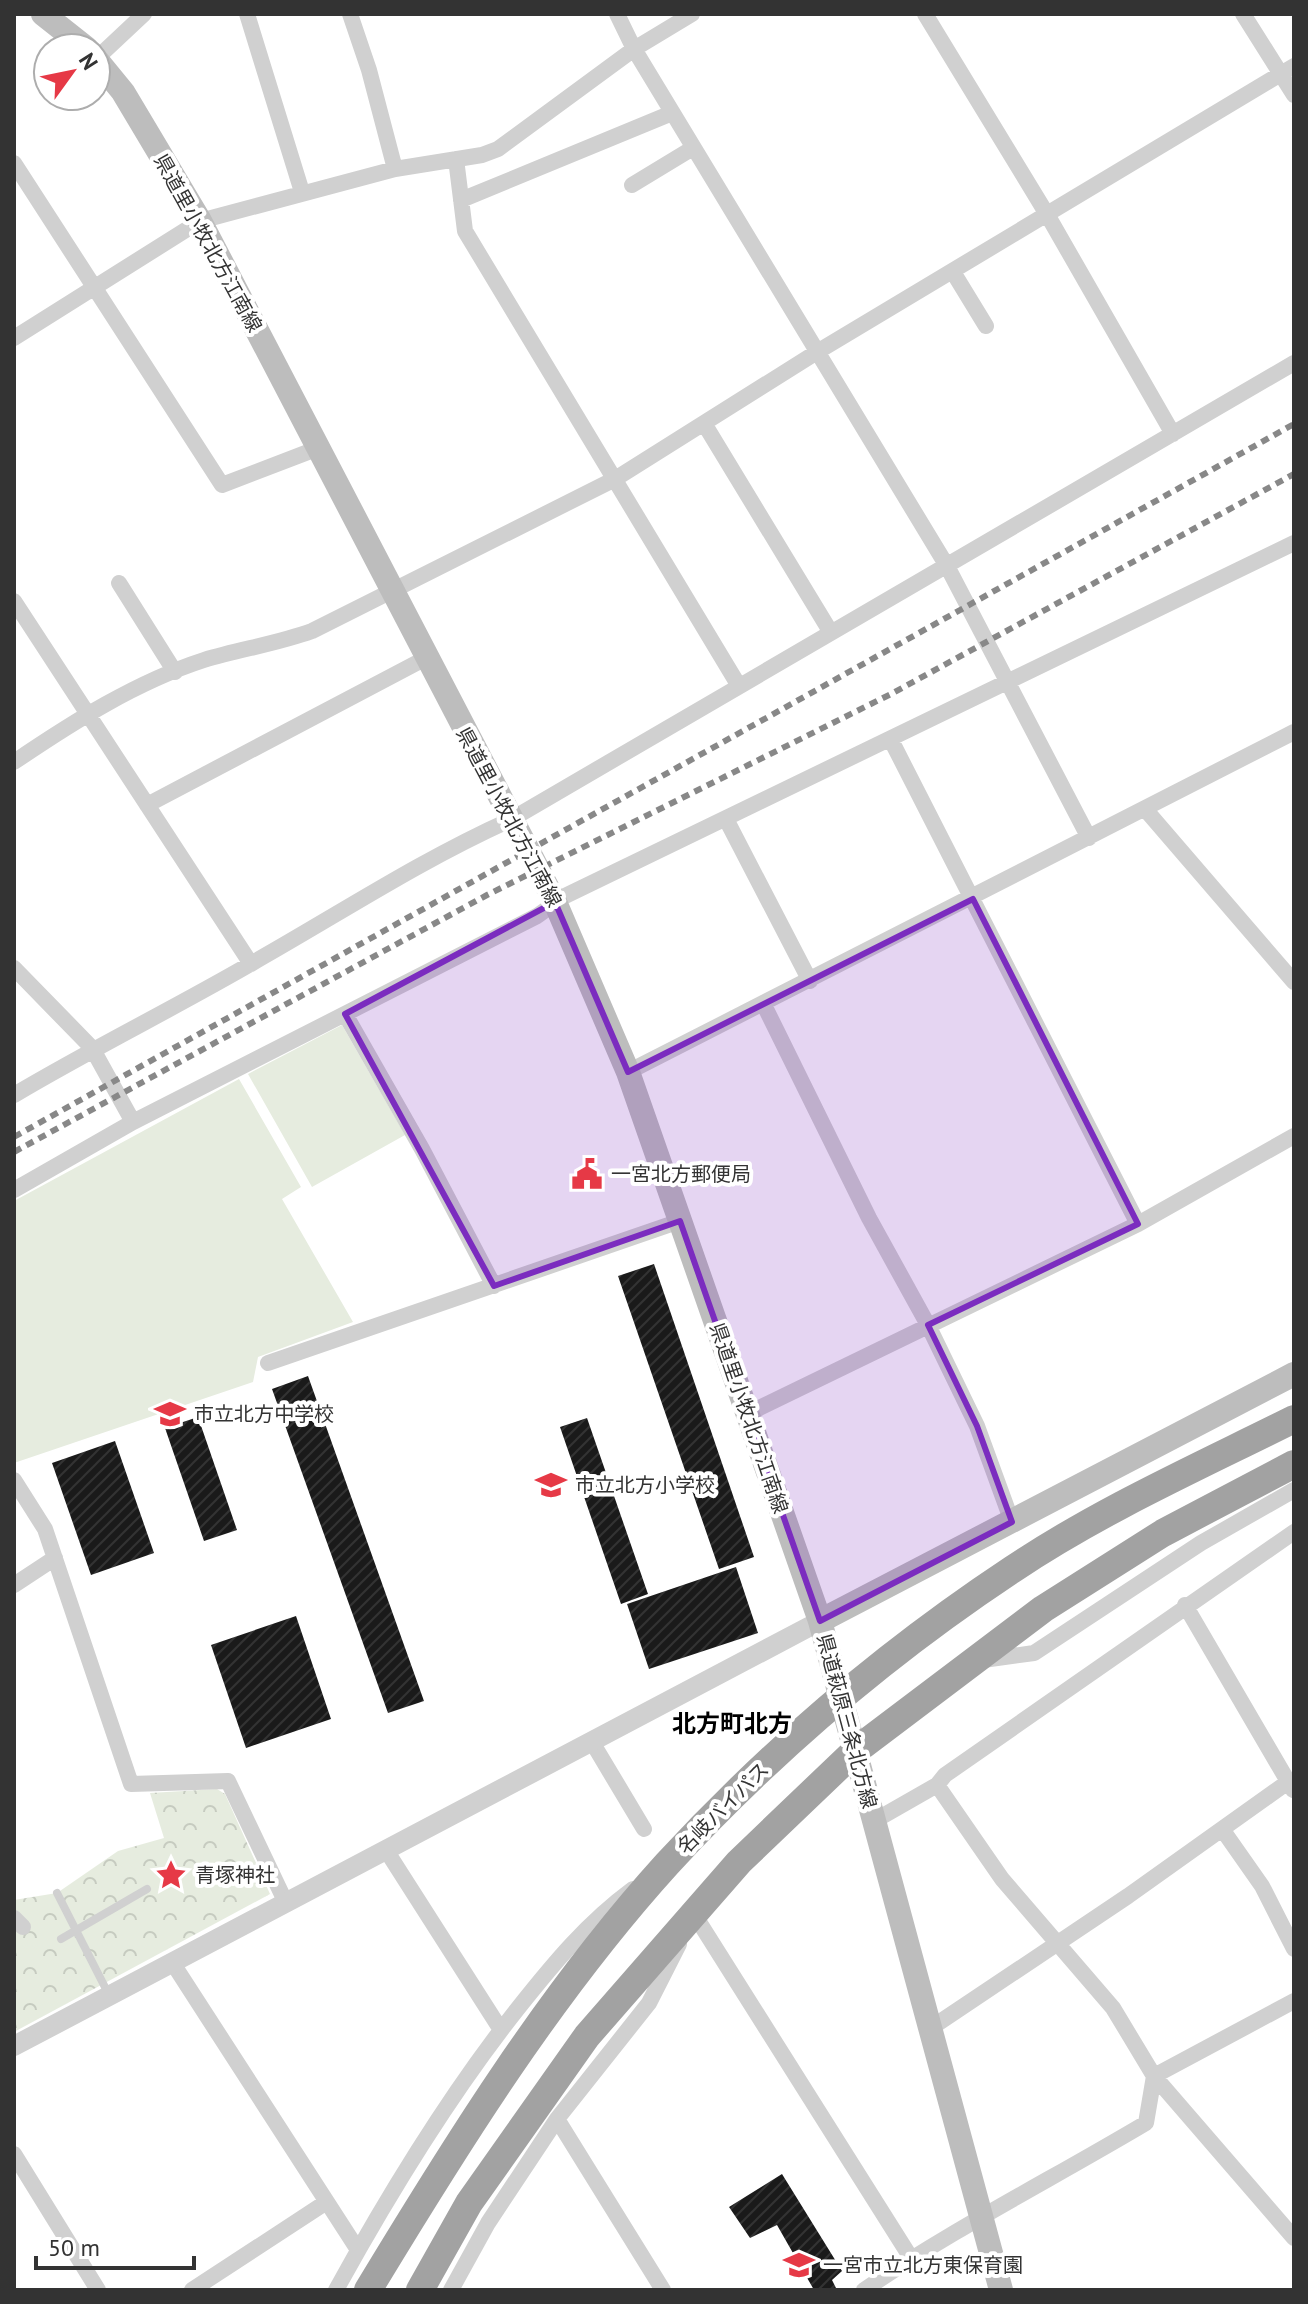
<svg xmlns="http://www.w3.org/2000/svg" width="1308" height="2304" font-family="'PT Sans','Noto Sans JP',sans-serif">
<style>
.forest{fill:url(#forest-crowns)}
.garden{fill:#e6ecdf}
.building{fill:url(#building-hatch)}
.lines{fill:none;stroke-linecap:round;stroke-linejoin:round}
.service{stroke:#d0d0d0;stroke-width:8}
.minor{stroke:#d0d0d0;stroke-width:16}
.tertiary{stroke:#d0d0d0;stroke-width:20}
.secondary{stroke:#bdbdbd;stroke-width:24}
.trunk{stroke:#a2a2a2;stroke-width:28}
.rail{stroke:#888;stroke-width:6;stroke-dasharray:8 6;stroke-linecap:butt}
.marked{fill:#7b2cbf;fill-opacity:0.2;stroke:#7b2cbf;stroke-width:6;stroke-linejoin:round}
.labels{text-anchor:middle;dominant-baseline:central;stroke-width:8;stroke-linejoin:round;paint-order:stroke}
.street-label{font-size:20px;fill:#333;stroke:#fff}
.poi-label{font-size:20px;fill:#333;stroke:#fff;text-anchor:start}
.quarter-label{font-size:24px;font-weight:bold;fill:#000;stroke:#fff}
</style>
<defs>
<pattern id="forest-crowns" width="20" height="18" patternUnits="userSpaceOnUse" patternTransform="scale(2)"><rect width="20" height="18" fill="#e6ecdf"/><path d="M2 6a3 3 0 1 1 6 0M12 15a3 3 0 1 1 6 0" fill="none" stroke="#c6cbc0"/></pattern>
<pattern id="building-hatch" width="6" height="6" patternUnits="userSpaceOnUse" patternTransform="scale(2)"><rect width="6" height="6" fill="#1a1a1a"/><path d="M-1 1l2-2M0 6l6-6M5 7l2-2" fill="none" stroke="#333"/></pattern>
</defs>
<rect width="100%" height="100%" fill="#fff"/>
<!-- forest -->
<path class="forest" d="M217,1789L225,1794L270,1894L14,2032V1900L57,1893L118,1851L164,1838L150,1793Z"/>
<!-- garden -->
<path class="garden" d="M342,1025L405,1135L312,1187L248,1074Z
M239,1079L301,1187L282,1199L353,1322L258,1357L253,1382L14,1463V1201Z"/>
<!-- building -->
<path class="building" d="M654,1264L754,1557L719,1569L618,1276Z
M308,1376L424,1701L388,1713L272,1389Z
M198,1417L237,1530L204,1541L165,1428Z
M587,1418L648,1594L621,1604L560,1427Z
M115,1441L154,1553L91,1575L52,1463Z
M736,1567L758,1633L649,1669L627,1604Z
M296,1616L331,1719L246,1748L211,1645Z
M782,2174L842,2271L832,2280L837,2290H814L777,2225L750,2238L729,2207Z"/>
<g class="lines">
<!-- service -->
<path class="service" d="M57,1893L109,1995
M61,1939L147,1889"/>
<!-- minor -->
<path class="minor" d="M247,14L302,192
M350,14L369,70L395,169
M617,14L634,49L947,566L1089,838
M925,14L1048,216L1173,434
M1243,14L1294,95
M96,59L144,14
M456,159L465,231L739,686
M14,163L222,485L316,449
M632,185L693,148
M461,200L672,113
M953,272L986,326
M14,338L200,221L395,169L482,155L498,149L634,49L692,14
M705,425L830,631
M119,583L175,672
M14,601L251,964
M891,740L1138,1224
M14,762C73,722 136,682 204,660C240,649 276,644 312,631L615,479L817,352L1294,66
M147,805L426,658
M1145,809L1294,982
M726,819L810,981
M14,968L92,1048L133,1122
M764,1005L869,1218L928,1325L977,1426L1012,1522
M345,1014L422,1149L494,1286
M628,1072L1294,732
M14,1095C93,1048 175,1008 254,962C339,914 421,860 510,820L1294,363
M14,1190L133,1122L537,916L565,896L1294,543
M268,1363L680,1221
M747,1414L1138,1224L1294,1136
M14,1480L45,1529L131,1784L228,1781L286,1903
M14,1585L55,1558
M1185,1605L1293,1790
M983,1660L1034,1653L1201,1543L1294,1490
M592,1742L644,1829
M937,1785L1002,1879L1113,2008L1154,2076L1294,2238
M874,1821L937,1785L945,1775L1294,1532
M1222,1829L1262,1886L1294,1949
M386,1850L501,2030
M694,1914L911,2258
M14,1918L23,1927
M172,1962L358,2250
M931,2028L1128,1896L1288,1782
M557,2119L663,2290
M14,2154L98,2290
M192,2290L325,2203
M336,2290C390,2192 449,2095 519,2007C554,1963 587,1923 633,1889
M451,2290L488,2223L557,2119L649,2003L679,1944
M864,2290C955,2228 1052,2179 1146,2123L1154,2076L1294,2001"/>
<!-- tertiary -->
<path class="tertiary" d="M14,2046L820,1621"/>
<!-- secondary -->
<path class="secondary" d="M43,14L86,48
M96,59L123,92L200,221L555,902L628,1072L820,1621L1001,2290
M820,1621L1294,1374"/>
<!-- trunk -->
<path class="trunk" d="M368,2290C457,2143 551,1992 667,1864C770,1752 886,1653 1013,1569C1101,1510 1200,1466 1294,1419
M420,2290L469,2203L587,2036L739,1862L855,1751L1043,1609L1163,1533L1294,1464"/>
<!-- rail -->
<path class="rail" d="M14,1137L1294,424
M14,1152L487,895L891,694L1294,474"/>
</g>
<!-- marked area -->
<path class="marked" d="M973,899L1138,1224L928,1325L977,1426L1012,1522L820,1621L680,1221L494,1286L345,1014L555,902L628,1072Z"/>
<!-- icons -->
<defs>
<symbol id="civic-bare" viewBox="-9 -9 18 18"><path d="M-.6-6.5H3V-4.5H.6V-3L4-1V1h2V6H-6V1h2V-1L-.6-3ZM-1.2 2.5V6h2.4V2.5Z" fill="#e63946" stroke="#fff" stroke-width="2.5" paint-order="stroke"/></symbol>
<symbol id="school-bare" viewBox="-9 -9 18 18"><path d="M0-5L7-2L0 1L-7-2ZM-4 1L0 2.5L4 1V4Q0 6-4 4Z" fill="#e63946" stroke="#fff" stroke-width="2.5" paint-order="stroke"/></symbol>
<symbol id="sight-bare" viewBox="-9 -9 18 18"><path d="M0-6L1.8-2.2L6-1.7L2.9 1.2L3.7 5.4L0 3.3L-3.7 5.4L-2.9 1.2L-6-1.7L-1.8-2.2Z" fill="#e63946" stroke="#fff" stroke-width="2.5" paint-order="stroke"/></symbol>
</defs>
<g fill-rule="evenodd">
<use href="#civic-bare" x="565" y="1152" width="44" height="44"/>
<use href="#school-bare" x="148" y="1392" width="44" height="44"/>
<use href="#school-bare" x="529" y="1463" width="44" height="44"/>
<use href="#sight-bare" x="149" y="1853" width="44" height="44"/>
<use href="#school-bare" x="777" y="2243" width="44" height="44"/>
</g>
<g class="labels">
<!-- street labels -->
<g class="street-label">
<text transform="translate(208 243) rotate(61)">県道里小牧北方江南線</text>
<text transform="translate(509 817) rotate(62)">県道里小牧北方江南線</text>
<text transform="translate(749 1418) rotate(71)">県道里小牧北方江南線</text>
<text transform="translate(847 1721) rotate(75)">県道萩原三条北方線</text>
<text transform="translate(723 1808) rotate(-45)">名岐バイパス</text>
</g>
<!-- poi labels -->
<g class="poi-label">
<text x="611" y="1174">一宮北方郵便局</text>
<text x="194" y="1414">市立北方中学校</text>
<text x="575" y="1485">市立北方小学校</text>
<text x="195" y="1875">青塚神社</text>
<text x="823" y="2265">一宮市立北方東保育園</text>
</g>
<!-- quarter labels -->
<g class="quarter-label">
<text x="732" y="1723">北方町北方</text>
</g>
</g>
<!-- border -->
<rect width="1308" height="2304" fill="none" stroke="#333333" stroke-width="32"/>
<!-- north arrow -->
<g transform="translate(72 72) rotate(57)"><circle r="38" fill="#ffffff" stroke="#adadad" stroke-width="2"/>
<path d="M0-6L14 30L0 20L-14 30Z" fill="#e63946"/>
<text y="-12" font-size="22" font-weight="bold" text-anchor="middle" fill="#333333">N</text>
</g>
<!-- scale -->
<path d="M36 2256v12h158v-12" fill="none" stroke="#333333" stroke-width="4"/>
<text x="48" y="2256" font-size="24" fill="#333333" stroke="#ffffff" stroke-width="6" paint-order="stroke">50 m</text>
</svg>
